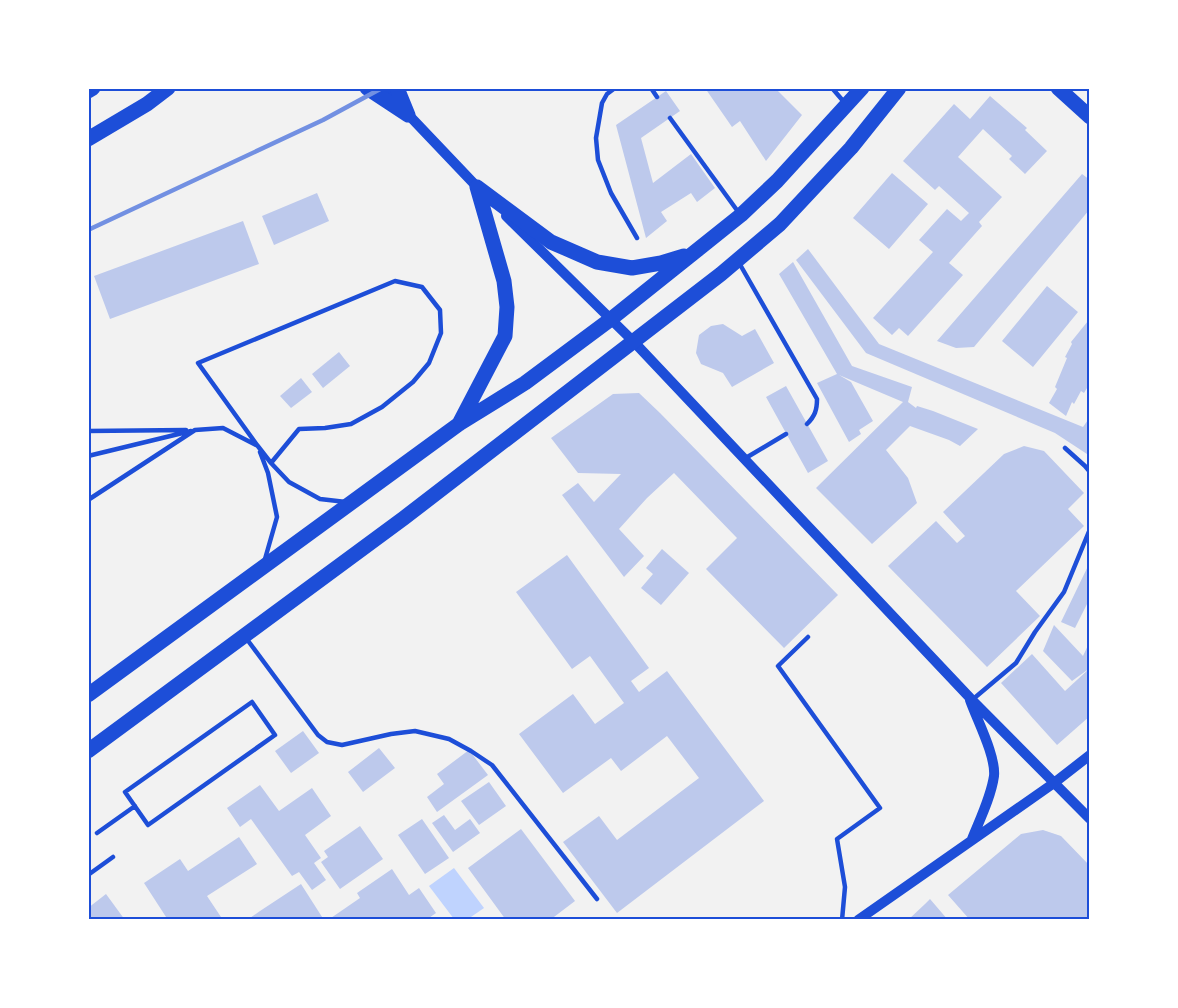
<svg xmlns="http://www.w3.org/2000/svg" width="1178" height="1008" font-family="Overpass,sans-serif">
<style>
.water{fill:#bfd3fe}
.building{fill:#bdc9ec}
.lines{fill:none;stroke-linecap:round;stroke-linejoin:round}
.service{stroke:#1d4ed8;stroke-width:4.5}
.tertiary{stroke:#1d4ed8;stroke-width:10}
.primary{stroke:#1d4ed8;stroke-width:15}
.rail{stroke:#7290e2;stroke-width:4.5}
.neatline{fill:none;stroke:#1d4ed8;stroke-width:2}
</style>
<rect width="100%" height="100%" fill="#f2f2f2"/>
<!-- water -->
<path class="water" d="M454,868L484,908L468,919H454L429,886Z"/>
<!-- building -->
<path class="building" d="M705,88H775L802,115L766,161L740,121L732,127Z
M666,91L680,111L641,138L653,183L691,154L715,188L697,202L691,193L661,212L667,221L646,238L616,125Z
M990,96L1027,128L1025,130L1047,151L1025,174L1009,159L1012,156L983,129L958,157L1002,197L979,222L982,226L949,263L963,275L908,336L899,328L892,335L873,318L933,252L919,240L947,209L961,221L969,213L939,186L935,190L903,161L954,104L970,119Z
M892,173L928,204L889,249L853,218Z
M1082,174L1090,180V209L974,347L956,348L937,341Z
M317,193L329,221L274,245L262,216Z
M243,221L259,264L110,319L94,276Z
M808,249L879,344L1083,427L1090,417V456L1055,433L866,353L796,260Z
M793,262L852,366L912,387L908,402L916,408L917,406L933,411L978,429L960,446L949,440L910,426L886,450L908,478L917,503L872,544L816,488L903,402L839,375L851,382L873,421L859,430L861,434L849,442L817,383L837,374L779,274Z
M1047,286L1078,312L1033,367L1002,341Z
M1088,321L1090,323V383L1084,393L1081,391L1074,404L1072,402L1066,416L1049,403L1057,389L1055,387L1067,358L1065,357L1072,344L1071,342Z
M723,324L742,336L755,329L774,363L732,387L723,373L701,364L696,353L699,335L711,326Z
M339,352L350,366L323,388L312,374Z
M301,378L312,392L291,408L280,396Z
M786,386L828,461L808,473L766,397Z
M639,393L660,413L838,595L784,648L706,569L737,538L674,473L647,498L619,529L644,556L624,577L562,495L578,483L594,502L621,474L578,473L551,438L613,394Z
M1024,446L1044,451L1084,493L1068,509L1084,526L1016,591L1040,616L987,667L888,566L936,521L957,543L965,536L943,512L1004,454Z
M662,549L689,573L661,605L641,588L653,574L646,568Z
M567,555L649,668L631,681L639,692L667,671L764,801L617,913L563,842L599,816L617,840L699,778L667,736L621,771L611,758L563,793L519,734L573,694L595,724L624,703L590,656L572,669L516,592Z
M1090,562V598L1075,628L1061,622Z
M1054,625L1083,656L1090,641V668L1072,681L1043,651Z
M1032,654L1065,691L1090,668V716L1057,745L1001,683Z
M303,731L319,753L291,773L275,751Z
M379,748L395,768L363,792L348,772Z
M469,750L488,775L437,812L427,797L444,784L437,774Z
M489,782L506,806L479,825L461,801Z
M260,785L279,811L312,788L331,816L305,835L321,858L314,863L326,880L312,890L299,872L292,876L251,819L240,827L227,808Z
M444,815L455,830L470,819L480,833L453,852L432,823Z
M422,819L449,858L425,874L398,835Z
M360,826L383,859L340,889L321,862L328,857L324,851Z
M521,829L575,901L550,920H506L468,868Z
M1043,830L1061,836L1090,866V920H970L948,895L1021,834Z
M239,837L257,864L207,896L223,920H168L144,883L180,859L188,871Z
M392,869L409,895L419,888L436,913L426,920H328L360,898L357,893Z
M301,884L324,920H247L260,911Z
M106,894L125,920H88V908Z
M930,899L948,920H908L925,904Z"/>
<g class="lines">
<!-- service -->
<path class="service" d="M615,88L607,94L602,103L596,138L598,160L611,193L637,238
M651,88L657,97
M832,88L844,102
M670,118L739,213
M738,261L817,399C817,410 815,416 807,424
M88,431L186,430
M1065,448L1085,466L1090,472
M260,452L268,473L277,517L265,559
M88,456L191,431
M744,459L786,434
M271,463L299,429L325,428L351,424L382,407L413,382L429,363L441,333L440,310L422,287L395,281L198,363L257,445L271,463L289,482L320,499L346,502
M88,500L195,430L223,428L256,445
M808,637L778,666L880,808L837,839L845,887L842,920
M246,638L318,735L327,742L342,745L391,734L415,731L449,739L471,751L492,765L597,899
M972,700L1016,663L1035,632L1064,592L1090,529
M252,702L275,735L148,825L125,792Z
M97,833L135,806
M88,875L113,857"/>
<!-- tertiary -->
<path class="tertiary" d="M383,88L480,190
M506,216L634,342L972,700L1090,819
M970,700C977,720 996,756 994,776C991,797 980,819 972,839
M858,920L1054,783L1090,755"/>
<!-- primary -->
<path class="primary" d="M367,88L408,115
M397,88L408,115
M1058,88L1090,117
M88,91L93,88
M88,139L147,104L168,88
M477,187L551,242L597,262L632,268L661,263L684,256
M459,424L505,336L507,307L504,281L477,187
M88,695L459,424L525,383L611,319L741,215L777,181L862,88
M88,751L404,518L721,274L780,224L851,148L899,88"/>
<!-- rail -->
<path class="rail" d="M88,230L323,120L382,88"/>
</g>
<!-- border -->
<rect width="1178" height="1008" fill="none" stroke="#ffffff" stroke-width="180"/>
<rect x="90" y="90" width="998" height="828" class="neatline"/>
</svg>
